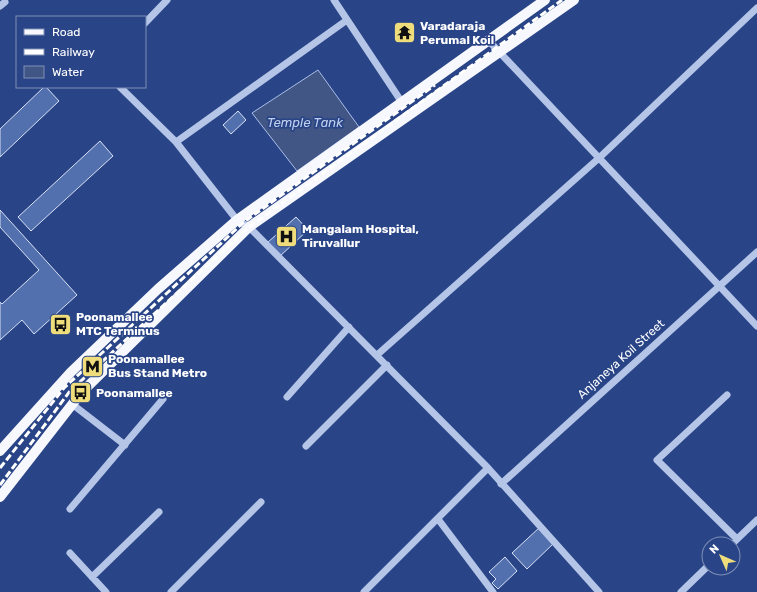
<svg xmlns="http://www.w3.org/2000/svg" width="757" height="592" font-family="Rubik,sans-serif">
<style>
.water{fill:#415685;stroke:#aabee8}
.building{fill:#526fae;stroke:#d8e2f6}
.lines{fill:none;stroke-linecap:round;stroke-linejoin:round}
.minor{stroke:#b5c5e8;stroke-width:7}
.major{stroke:#f7f8fe;stroke-width:10}
.rail{stroke:#fff;stroke-width:3;stroke-dasharray:7 3;stroke-linecap:butt}
.labels{text-anchor:middle;dominant-baseline:central;stroke-width:3.5;stroke-linejoin:round;paint-order:stroke}
.poi-label{font-size:12px;font-weight:bold;fill:#fff;stroke:#294587;text-anchor:start}
.street-label{font-size:12px;fill:#fff;stroke:#294587}
.water-label{font-size:13px;font-style:italic;fill:#c0d0ef;stroke:#294587}
</style>
<rect width="100%" height="100%" fill="#294587"/>
<!-- water -->
<path class="water" d="M318,70L359,127L297,171L252,113Z"/>
<!-- building -->
<path class="building" d="M44,87H46L59,101L0,157V129Z
M238,111L246,120L231,134L223,125Z
M100,141L113,156L31,231L18,217Z
M0,210L77,295L34,334L22,320L0,340V302L2,304L39,270L0,227Z
M296,217L308,230L279,257L267,243Z
M540,527L554,543L527,569L512,553Z
M505,557L517,571L498,589L492,583L496,579L489,572Z"/>
<g class="lines">
<!-- minor -->
<path class="minor" d="M334,0L401,101
M0,6L5,2
M145,23L167,0
M489,41L757,326
M120,87L176,142L237,220L249,227L488,468L599,592
M176,142L347,20
M377,355L599,158L757,8
M727,395L657,460L737,539
M287,397L349,327
M72,404L125,445
M306,446L387,365
M501,484L757,252
M70,509L163,399
M438,519L493,592
M732,544L757,520
M70,553L106,592
M92,577L159,512
M171,592L261,502
M364,592L488,468
M681,592L709,565"/>
<!-- major -->
<path class="major" d="M0,451L71,372L158,289L237,220L545,0
M0,497L81,393L249,227L574,0"/>
<!-- rail -->
<path class="rail" d="M0,468L64,388L244,222L435,85
M0,485L70,391L249,227L562,0"/>
</g>
<!-- icons -->
<defs>
<symbol id="temple-square" viewBox="-11 -11 22 22"><rect x="-9" y="-9" width="18" height="18" rx="4" fill="#efdd7c" stroke="#294587"/><path d="M0-6L5-2H3V0L6.5 2.5H4V6H1.5V3h-3V6H-4V2.5H-6.5L-3 0V-2H-5Z" fill="#111"/></symbol>
<symbol id="hospital-square" viewBox="-11 -11 22 22"><rect x="-9" y="-9" width="18" height="18" rx="4" fill="#efdd7c" stroke="#294587"/><path d="M-5-5h3v3.5h4V-5h3V5h-3V1.5h-4V5h-3Z" fill="#111"/></symbol>
<symbol id="bus-square" viewBox="-11 -11 22 22"><rect x="-9" y="-9" width="18" height="18" rx="4" fill="#efdd7c" stroke="#294587"/><path d="M-5-6H5V4H4V6H2V4H-2V6H-4V4H-5ZM-3.5-4V0h7V-4ZM-3.5 1.2v1.5H-2V1.2ZM2 1.2v1.5H3.5V1.2Z" fill="#111"/></symbol>
<symbol id="metro-square" viewBox="-11 -11 22 22"><rect x="-9" y="-9" width="18" height="18" rx="4" fill="#efdd7c" stroke="#294587"/><path d="M-5.5 5V-5H-3L0 0L3-5H5.5V5H3V-.5L0 4L-3-.5V5Z" fill="#111"/></symbol>
</defs>
<g fill-rule="evenodd">
<use href="#temple-square" x="392" y="20" width="25" height="25"/>
<use href="#hospital-square" x="274" y="224" width="25" height="25"/>
<use href="#bus-square" x="48" y="312" width="25" height="25"/>
<use href="#metro-square" x="80" y="354" width="25" height="25"/>
<use href="#bus-square" x="68" y="380" width="25" height="25"/>
</g>
<g class="labels">
<!-- poi labels -->
<g class="poi-label">
<text x="420" y="26">Varadaraja<tspan x="420" dy="14">Perumal Koil</tspan></text>
<text x="302" y="229">Mangalam Hospital,<tspan x="302" dy="14">Tiruvallur</tspan></text>
<text x="76" y="317">Poonamallee<tspan x="76" dy="14">MTC Terminus</tspan></text>
<text x="108" y="359">Poonamallee<tspan x="108" dy="14">Bus Stand Metro</tspan></text>
<text x="96" y="393">Poonamallee</text>
</g>
<!-- street labels -->
<g class="street-label">
<text transform="translate(621 359) rotate(-42)">Anjaneya Koil Street</text>
</g>
<!-- water labels -->
<g class="water-label">
<text x="305" y="122">Temple Tank</text>
</g>
</g>
<!-- legend -->
<rect x="16" y="16" width="130" height="72" fill="#294587" stroke="#7f8fb7"/>
<rect x="24" y="29" width="20" height="6" fill="#f7f8fe" stroke="#7f8fb7"/>
<text x="52" y="36" font-size="12" fill="#ffffff">Road</text>
<rect x="24" y="49" width="20" height="6" fill="#ffffff" stroke="#7f8fb7"/>
<text x="52" y="56" font-size="12" fill="#ffffff">Railway</text>
<rect x="24" y="66" width="20" height="12" fill="#415685" stroke="#7f8fb7"/>
<text x="52" y="76" font-size="12" fill="#ffffff">Water</text>
<!-- north arrow -->
<g transform="translate(721 556) rotate(315)"><circle r="19" fill="#294587" stroke="#7f8fb7"/>
<path d="M0-3L7 15L0 10L-7 15Z" fill="#efdd7c"/>
<text y="-6" font-size="11" font-weight="bold" text-anchor="middle" fill="#ffffff">N</text>
</g>
</svg>
